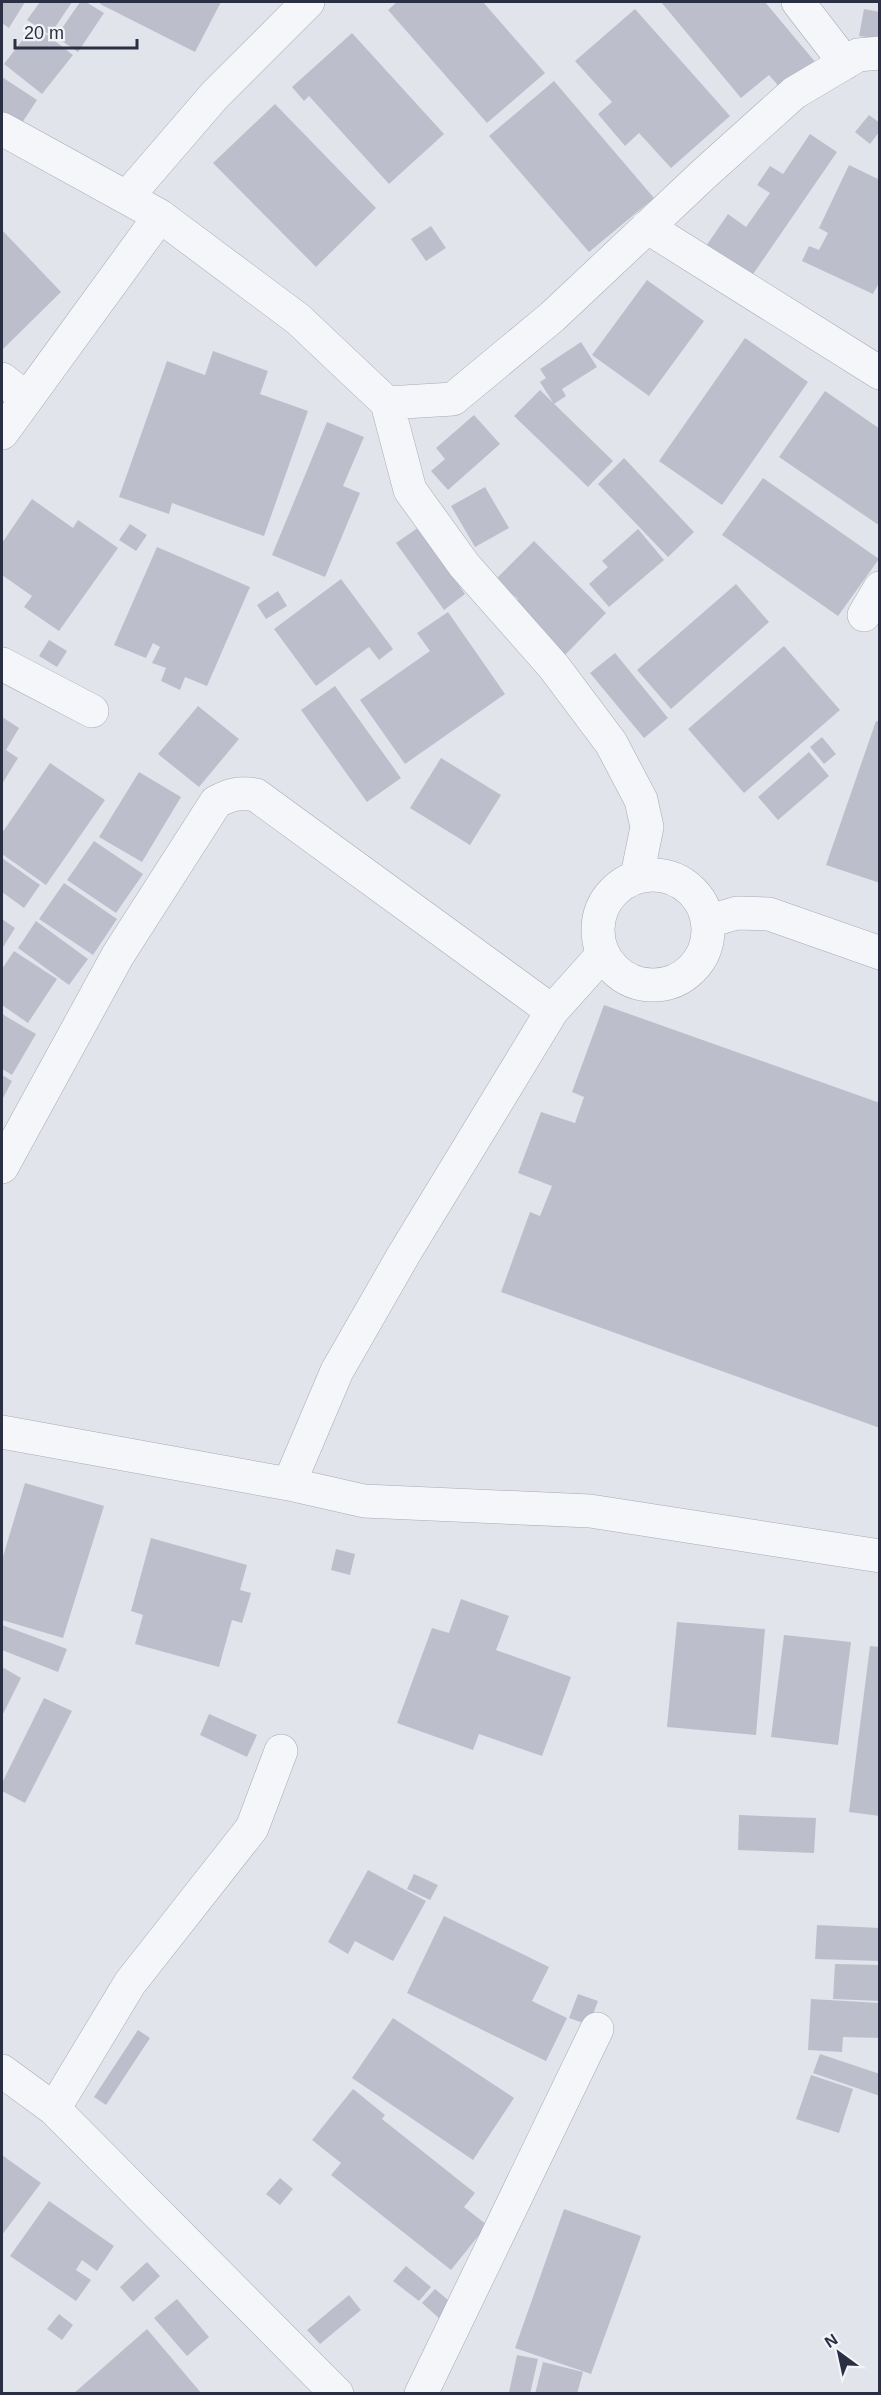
<svg xmlns="http://www.w3.org/2000/svg" width="881" height="2395" font-family="Helvetica,sans-serif">
<style>
.building{fill:#bcbfcb}
.lines{fill:none;stroke-linecap:round;stroke-linejoin:round}
.minor-casing{stroke:#a7aab6;stroke-width:34}
.minor{stroke:#f5f6f9;stroke-width:33}
</style>
<rect width="100%" height="100%" fill="#e2e4eb"/>
<!-- building -->
<path class="building" d="M2,2H25L9,28L2,23Z
M40,2H72L50,35L27,20Z
M80,2H86L104,13L78,52L56,37Z
M101,2H221L195,52L100,4Z
M397,2H483L545,73L487,123L388,10Z
M661,2H765L816,63L782,90L769,75L741,98Z
M635,9L730,116L671,168L639,133L625,146L598,114L612,102L575,61Z
M864,9L880,12V39L859,36Z
M34,25L73,55L42,94L4,64Z
M352,33L444,134L389,184L309,96L304,101L292,87Z
M2,77L37,100L16,132L2,122Z
M554,81L654,198L589,252L489,136Z
M275,104L376,208L316,267L213,163Z
M869,115L880,123V131L870,144L855,132Z
M810,134L837,152L747,283L702,252L728,214L746,227L770,193L757,185L770,166L783,174Z
M849,165L880,180V281L873,294L802,261L809,246L819,250L828,233L819,228Z
M431,226L446,248L426,261L411,239Z
M2,230L61,292L2,350Z
M647,280L704,321L649,396L592,355Z
M745,338L808,382L722,505L659,461Z
M581,342L597,367L562,389L566,396L554,404L540,382L546,378L540,369Z
M213,351L268,371L260,394L308,411L264,536L172,503L169,514L119,497L167,361L205,375Z
M540,390L613,461L588,487L514,416Z
M825,391L880,429V526L779,457Z
M474,415L500,444L448,490L431,471L445,459L436,448Z
M327,422L364,437L343,486L360,493L325,577L272,555Z
M624,458L694,532L668,557L598,484Z
M763,478L879,559L838,616L722,535Z
M485,487L509,528L475,547L451,506Z
M32,499L73,528L78,520L118,548L59,631L24,607L32,596L2,575V543Z
M130,524L147,535L136,551L119,540Z
M419,527L465,594L444,610L396,543Z
M638,529L664,560L609,607L589,584L608,567L602,561Z
M534,541L606,613L565,655L513,604L518,599L507,590L492,583Z
M157,547L250,587L207,686L185,677L180,690L161,681L166,668L152,663L160,647L153,643L146,658L114,645Z
M341,579L393,649L379,660L369,647L316,686L274,629Z
M736,584L769,622L671,709L637,670Z
M278,591L287,606L266,619L257,605Z
M448,612L505,694L405,764L360,700L430,651L417,633Z
M49,640L67,651L57,667L39,656Z
M784,646L840,710L744,793L688,729Z
M615,653L668,718L644,738L590,673Z
M335,686L401,778L367,802L301,710Z
M198,706L239,739L199,787L158,754Z
M2,717L19,728L6,750L18,758L2,784Z
M876,721L880,722V883L826,865Z
M822,737L836,754L824,764L810,747Z
M809,752L829,776L778,820L758,797Z
M441,758L501,795L470,845L410,808Z
M50,763L105,800L46,885L2,854V833Z
M139,772L181,797L142,862L99,837Z
M94,841L143,874L116,913L67,880Z
M2,858L40,885L24,908L2,892Z
M64,883L117,919L93,955L39,919Z
M2,919L15,928L2,949Z
M36,921L88,959L69,985L18,948Z
M14,951L57,979L28,1023L2,1005V969Z
M604,1005L880,1103V1428L501,1292L530,1212L540,1216L552,1186L518,1173L541,1112L575,1123L584,1097L572,1092Z
M2,1014L36,1034L12,1075L2,1069Z
M2,1075L12,1081L2,1100Z
M25,1483L104,1506L63,1638L2,1620V1560Z
M151,1538L247,1565L240,1590L251,1593L242,1623L232,1620L219,1667L135,1644L143,1615L131,1611Z
M336,1549L355,1554L350,1575L331,1570Z
M461,1599L509,1616L496,1650L571,1677L542,1756L479,1734L473,1750L397,1723L432,1628L449,1633Z
M677,1622L765,1629L756,1735L667,1727Z
M2,1625L67,1649L58,1672L2,1650Z
M784,1635L851,1642L838,1745L771,1737Z
M870,1646L880,1647V1816L849,1812Z
M2,1667L21,1678L2,1716Z
M44,1698L72,1711L25,1803L2,1791V1783Z
M209,1714L257,1735L247,1757L200,1735Z
M739,1815L816,1818L814,1853L738,1850Z
M368,1870L426,1901L393,1961L355,1941L348,1954L328,1942Z
M414,1874L438,1885L430,1900L407,1889Z
M444,1916L549,1967L532,2001L567,2018L546,2061L407,1993Z
M817,1925L880,1928V1961L815,1959Z
M835,1964L880,1965V2001L833,1999Z
M578,1994L598,2001L589,2025L569,2018Z
M811,1999L880,2003V2038L843,2037L842,2052L808,2050Z
M393,2018L514,2098L473,2160L352,2078Z
M138,2030L150,2038L106,2105L94,2097Z
M820,2054L880,2074V2096L813,2073Z
M811,2075L853,2089L839,2133L796,2119Z
M353,2089L385,2115L382,2119L475,2193L464,2207L487,2225L451,2270L331,2175L341,2163L312,2140Z
M2,2155L41,2183L2,2235Z
M280,2178L293,2189L280,2205L266,2194Z
M49,2201L114,2246L97,2271L82,2260L76,2270L91,2280L76,2301L10,2256Z
M564,2209L641,2236L591,2374L515,2348Z
M147,2262L160,2276L133,2302L120,2287Z
M406,2266L431,2287L419,2301L393,2281Z
M435,2289L453,2304L440,2319L422,2303Z
M349,2295L361,2310L320,2344L307,2330Z
M177,2299L209,2337L187,2356L154,2318Z
M59,2314L73,2325L62,2340L47,2329Z
M147,2329L202,2394H73Z
M517,2355L538,2359L530,2394L509,2392Z
M543,2362L583,2372L577,2394H535Z"/>
<g class="lines">
<defs>
<path id="minor" d="M798,2L845,63
M2,129L160,216L298,319L387,403L453,399L552,317L705,173L794,93L858,55L880,53
M127,197L214,96L308,2
M647,227L880,373
M2,379L26,398
M387,403L410,490L464,565L554,667L611,743L641,800L647,827L637,876
M2,433L160,216
M864,615L880,588
M2,664L92,711
M598 930a55 55 0 1 1 110 0a55 55 0 1 1-110 0Z
M709,921L737,913L769,914L880,953
M2,1167L118,955L216,802C231,794 241,792 256,795L552,1011
M2,1432L289,1484L364,1501L590,1511L880,1556
M289,1484L337,1371L404,1254L552,1011L603,954
M2,2071L54,2109L337,2394
M54,2109L130,1983L252,1828L281,1751
M421,2394L597,2029"/>
</defs>
<!-- minor casing -->
<use href="#minor" class="minor-casing"/>
<!-- minor -->
<use href="#minor" class="minor"/>
</g>
<!-- border -->
<rect width="881" height="2395" fill="none" stroke="#2a2f44" stroke-width="6"/>
<!-- north arrow -->
<g transform="translate(839 2353) rotate(327)" stroke="#f2f4f8" stroke-width="4.5" paint-order="stroke">
<path d="M0-4.5L10 22L0 15L-10 22Z" fill="#2a2f44"/>
<text y="-9" font-size="16" font-weight="bold" text-anchor="middle" fill="#2a2f44">N</text>
</g>
<!-- scale -->
<path d="M15 39v9h122v-9" fill="none" stroke="#2a2f44" stroke-width="3"/>
<text x="24" y="39" font-size="18" fill="#2a2f44" stroke="#f2f4f8" stroke-width="4.5" paint-order="stroke">20 m</text>
</svg>
